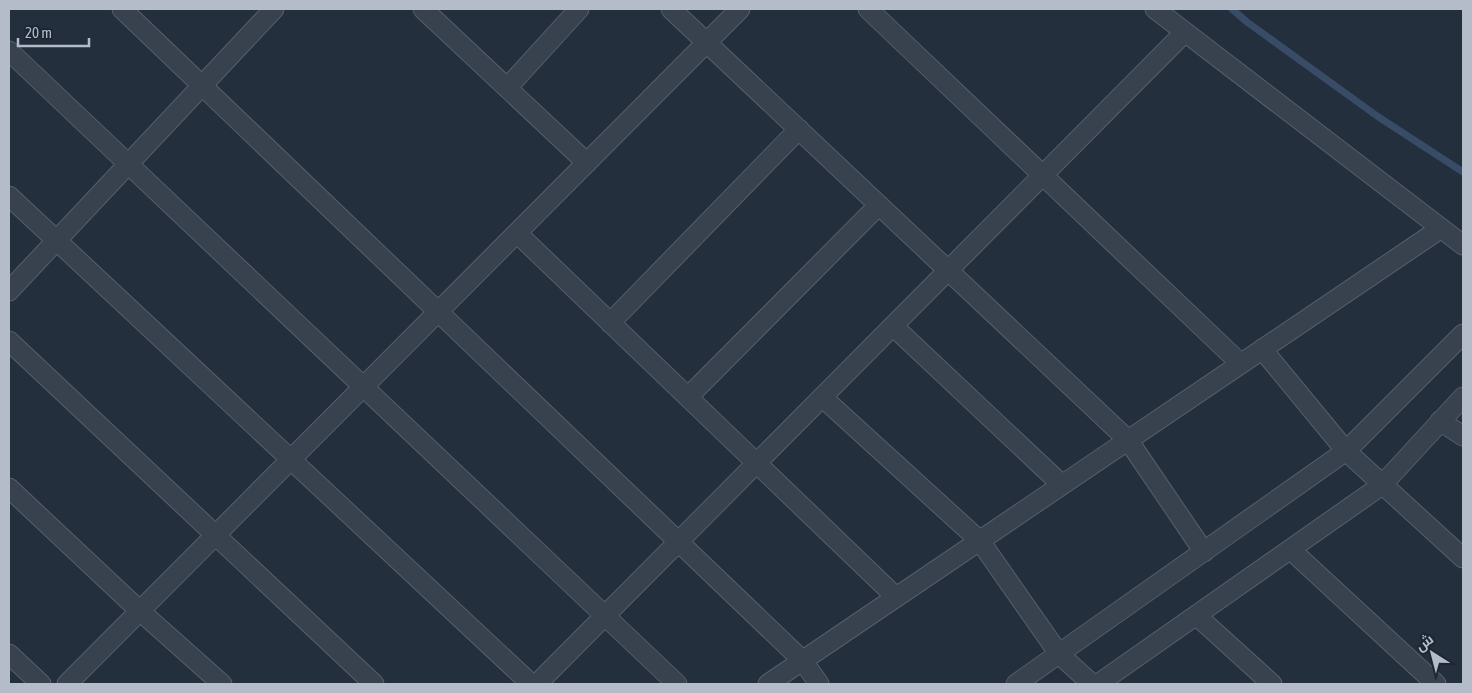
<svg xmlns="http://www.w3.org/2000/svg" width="1472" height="693" font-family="'Asap Condensed',Cairo,sans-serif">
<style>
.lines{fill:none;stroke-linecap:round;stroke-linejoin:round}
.stream{stroke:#394c67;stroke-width:7}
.street-casing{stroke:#565f6c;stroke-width:21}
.street{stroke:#38414e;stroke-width:19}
</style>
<rect width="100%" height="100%" fill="#242f3e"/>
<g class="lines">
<!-- stream -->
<path class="stream" d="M1232,9L1247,22L1377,116L1463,172"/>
<defs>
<path id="street" d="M122,9L803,661L819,684
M423,9L587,163
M671,9L1128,440L1204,552
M868,9L1241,364
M1155,9L1463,245
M9,51L677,684
M507,88L579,9
M9,196L531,684
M517,233L896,597
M9,291L274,9
M610,323L799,129
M893,326L1062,485
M9,341L374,684
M1262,349L1346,451L1463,558
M688,397L879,205
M822,397L980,541L1059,654L1092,684
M1440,421L1463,436
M9,488L140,611L222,684
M1291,550L1436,684
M1197,616L1272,684
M9,654L41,684
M67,684L740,9
M537,684L1185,32
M768,684L1440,229
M1016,684L1346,451L1463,334
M1098,684L1382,485L1463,397"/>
</defs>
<!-- street casing -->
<use href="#street" class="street-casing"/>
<!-- street -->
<use href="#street" class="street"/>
</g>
<!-- border -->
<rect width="1472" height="693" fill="none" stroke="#b4bcc9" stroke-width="20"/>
<!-- north arrow -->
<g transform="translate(1432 653) rotate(324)" stroke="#1d2633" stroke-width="4" paint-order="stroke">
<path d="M0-4L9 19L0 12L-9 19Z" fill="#b4bcc9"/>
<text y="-8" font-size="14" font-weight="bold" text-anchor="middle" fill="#b4bcc9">ش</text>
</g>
<!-- scale -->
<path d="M18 38v8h71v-8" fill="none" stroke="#b4bcc9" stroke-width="2.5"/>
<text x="25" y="38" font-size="15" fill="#b4bcc9" stroke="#1d2633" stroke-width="4" paint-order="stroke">20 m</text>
</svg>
